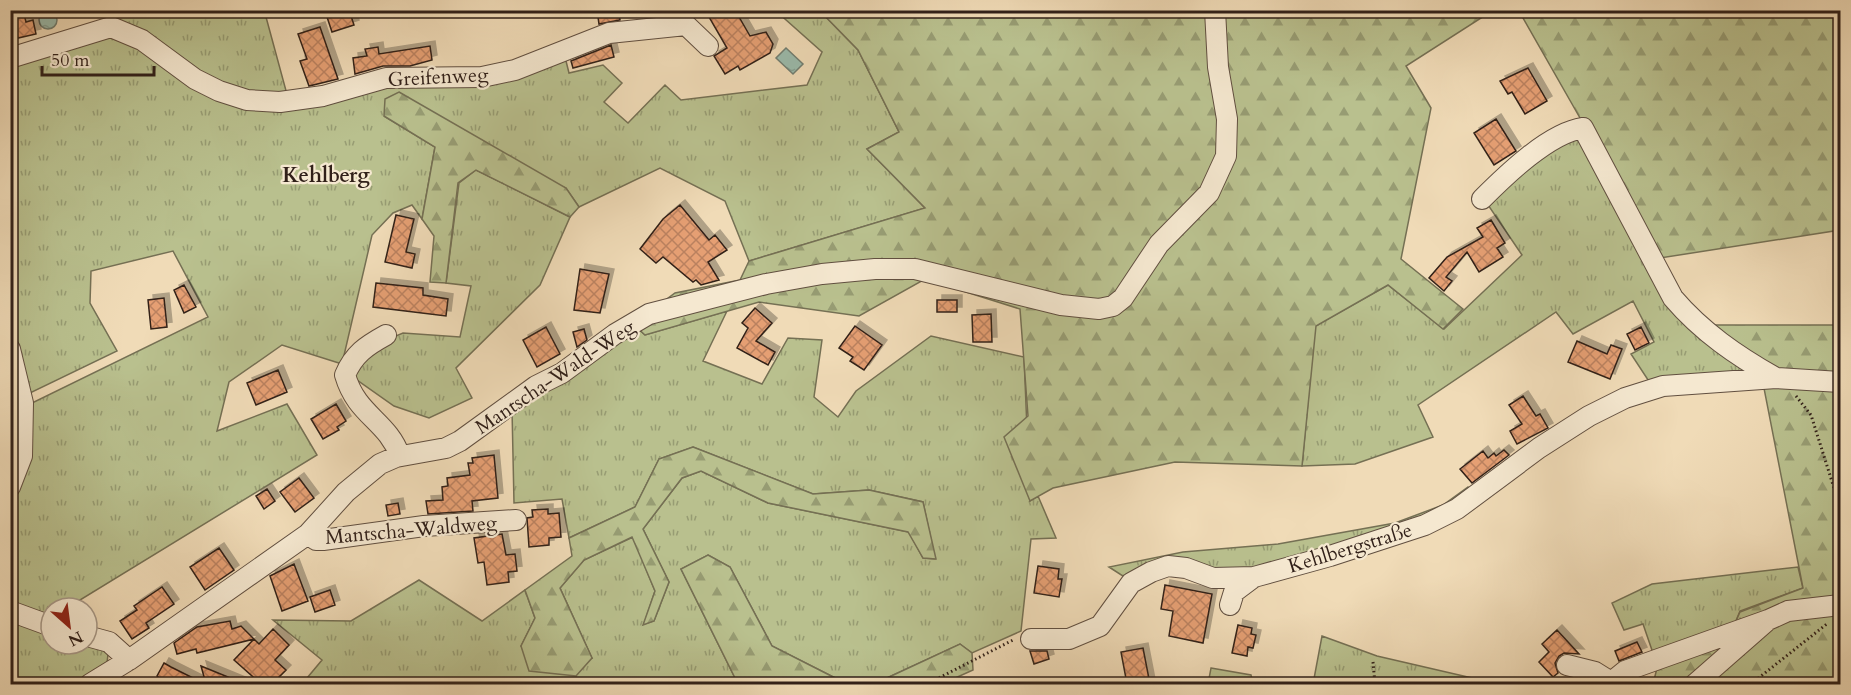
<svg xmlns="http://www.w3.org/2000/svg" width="1851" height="695" font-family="Cardo,serif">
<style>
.grass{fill:url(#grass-tufts);stroke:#757054;stroke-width:1.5}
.forest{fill:url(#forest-firs);stroke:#757054;stroke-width:1.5}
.water{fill:url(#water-ripples);stroke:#707d71;stroke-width:1.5}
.building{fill:url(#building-cross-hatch);stroke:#312019;stroke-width:1.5;filter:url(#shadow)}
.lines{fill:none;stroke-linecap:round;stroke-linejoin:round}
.minor-casing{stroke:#614f40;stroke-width:22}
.path{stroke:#312019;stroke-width:3;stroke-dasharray:1.5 3;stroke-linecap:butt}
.minor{stroke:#f5e8d0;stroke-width:20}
.labels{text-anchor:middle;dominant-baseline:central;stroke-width:4.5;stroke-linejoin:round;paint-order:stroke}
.street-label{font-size:20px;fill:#312019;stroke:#f5e8d0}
.neighbourhood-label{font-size:21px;font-weight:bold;fill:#312019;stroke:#f5e8d0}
</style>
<defs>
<pattern id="grass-tufts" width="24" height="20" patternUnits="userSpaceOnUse" patternTransform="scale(1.5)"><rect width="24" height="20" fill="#b9c08e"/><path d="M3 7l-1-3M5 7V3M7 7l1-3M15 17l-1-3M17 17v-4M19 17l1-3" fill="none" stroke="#979c73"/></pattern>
<pattern id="forest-firs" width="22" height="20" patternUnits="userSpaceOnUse" patternTransform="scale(1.5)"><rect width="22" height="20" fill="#b9c08e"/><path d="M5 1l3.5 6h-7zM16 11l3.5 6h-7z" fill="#979c73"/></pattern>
<pattern id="water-ripples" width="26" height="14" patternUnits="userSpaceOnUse" patternTransform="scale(1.5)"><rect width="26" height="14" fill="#9abbac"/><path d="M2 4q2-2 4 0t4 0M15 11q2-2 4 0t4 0" fill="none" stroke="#85a093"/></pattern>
<pattern id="building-cross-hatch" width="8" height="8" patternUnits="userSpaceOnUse" patternTransform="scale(1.5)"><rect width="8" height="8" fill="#e59f73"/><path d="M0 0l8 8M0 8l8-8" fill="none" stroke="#ba815e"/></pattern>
<filter id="shadow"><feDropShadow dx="5" dy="-5" stdDeviation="0" flood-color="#0004"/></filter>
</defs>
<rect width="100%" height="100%" fill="#f0dbb7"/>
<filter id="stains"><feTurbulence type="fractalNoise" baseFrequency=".00333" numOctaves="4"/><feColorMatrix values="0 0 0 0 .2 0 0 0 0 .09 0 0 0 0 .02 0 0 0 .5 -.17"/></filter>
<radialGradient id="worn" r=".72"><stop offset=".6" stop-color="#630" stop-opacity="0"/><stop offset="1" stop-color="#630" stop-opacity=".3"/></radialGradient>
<!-- grass -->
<path class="grass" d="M108,11H292L266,17L288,98L221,87L108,21Z
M776,11H820L858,50L899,132L867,149L925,208L749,261L725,201L660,168L579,207L566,188L384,116L435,147L422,219L412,205L393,213L372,235L342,364L282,345L229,382L217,431L287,404L317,455L67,608H51V618L11,605V511L19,489L32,403L208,317L173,251L91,271L90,303L117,351L28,394L10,322V65L108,32L258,107L372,86L481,84L564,53L569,73L603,65L622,83L604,102L628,123L665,85L681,100L807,85L822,52Z
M1576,132L1644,260L1755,374L1652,386L1631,354L1654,342L1633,301L1573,334L1556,312L1418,405L1433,437L1355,464L1302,466L1315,326L1388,285L1444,329L1522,255L1486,202Z
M476,170L570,217L540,285L456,368L472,398L429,418L394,406L350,375L372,346L403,333L460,337L471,286L446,283L459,183Z
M727,311L703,361L762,384L788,338L822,340L814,397L838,417L856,391L931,336L1024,357L1030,501L1038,496L1056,538L1031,539L1021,631L972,653L960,644L874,684H847L772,646L730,567L708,555L681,569L738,684H302L322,660L273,620L351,621L419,580L482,621L525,590L535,618L521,646L592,658L560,588L584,560L633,537L655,591L644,624L654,621L669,582L643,529L682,478L701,471L768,503L909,532L923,558L935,559L923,502L869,490L813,494L693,447L659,459L635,507L569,538L562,499L514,503L512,409L633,324L645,335Z
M1468,487L1473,493L1445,512L1250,571L1213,573L1181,561L1129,580L1109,567L1183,552L1278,544L1395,523L1443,505Z
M1798,567L1803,588L1740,611L1733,628L1654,656L1643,624L1624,630L1612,603L1652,584Z
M10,618L51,630V644L98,645L108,654L107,663L76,684H11Z
M1322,636L1377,656L1498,684H1313Z"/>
<!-- forest -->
<path class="forest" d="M820,11H1492L1406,66L1431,108L1401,259L1463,309L1443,329L1388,285L1316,326L1302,466L1175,462L1053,488L1030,501L1004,437L1028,416L1020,309L925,279L859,316L759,302L645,335L633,324L675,293L740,280L749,261L925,208L867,149L899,132L858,50Z
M1519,11H1840V230L1660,258L1576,132L1580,118Z
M399,92L566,188L579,207L570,217L476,170L458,183L446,283L430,282L434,236L422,219L435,147L384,116L385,99Z
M1709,325H1840V684H1653L1657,668L1733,628L1740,612L1803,588L1763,383Z
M693,447L813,494L869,490L923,502L936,559L923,558L908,532L768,503L701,471L682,478L643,529L669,582L654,621L643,625L655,591L632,537L584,560L560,588L592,658L576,676L529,671L521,646L535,618L525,590L572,556L569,538L635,507L659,459Z
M708,555L730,567L772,646L847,684H738L681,569Z
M960,644L972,653L973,670L942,684H874Z
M1211,668L1251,675L1253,684H1208Z"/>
<!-- water -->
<path class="water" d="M39 20a9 9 0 1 1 18 0a9 9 0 1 1-18 0Z
M786,48L803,64L793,74L776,58Z"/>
<!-- building -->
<path class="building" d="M10,10H23L26,22L33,20L36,34L18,38L16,32L10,34Z
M337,10H349L354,25L332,32L326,14Z
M597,10H618L620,20L599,24Z
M647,10H686V13L648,17Z
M720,10H735L750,36L766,32L773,44L770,53L740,70L738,66L725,74L714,56L727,48L709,17Z
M320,27L338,79L309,86L300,61L307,59L298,34Z
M611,45L614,57L573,68L571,61Z
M430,46L432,60L410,66H383L355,74L353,58L367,56L365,49L378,47L379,54Z
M1528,68L1547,101L1525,114L1512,92L1508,94L1500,81Z
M1496,119L1516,151L1494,165L1474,133Z
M680,205L709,240L715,235L727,250L708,262L719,280L701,285L696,280L693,282L663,257L656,263L640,249L663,219Z
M396,215L414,219L406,252L415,254L412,268L385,262Z
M1491,220L1505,243L1497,248L1503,257L1479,272L1467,252L1446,277L1452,281L1444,291L1429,278L1447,257L1483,237L1477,228Z
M580,269L609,274L600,313L574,310Z
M376,283L423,288V295L448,299L446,316L373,307Z
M184,285L196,307L184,313L174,290Z
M164,298L167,327L151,329L148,300Z
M937,300H957V312H937Z
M755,308L772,323L756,341L775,352L768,365L737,348L748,328L742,323Z
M991,314L992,342H973L972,315Z
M855,326L882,345L864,370L850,361L853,357L839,348Z
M546,327L560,354L537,367L523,340Z
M1641,327L1649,343L1635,350L1627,334Z
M584,329L587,340L577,347L573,332Z
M1577,341L1607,354L1611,345L1622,349L1610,379L1568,362Z
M278,370L287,392L256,405L247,383Z
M1523,396L1536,416L1540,414L1548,428L1517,444L1510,431L1522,424L1509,405Z
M336,404L346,421L337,427L339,430L323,439L311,419Z
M1504,450L1509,455L1472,483L1460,469L1483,451L1488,458L1494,453L1496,456Z
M494,455L498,498L472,501L473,511L428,514L426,501L443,500L442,487L448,486L447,478L470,475L468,463H473L472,458Z
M299,478L314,498L295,512L280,492Z
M267,489L275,501L264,509L256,496Z
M398,503L400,514L388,516L386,505Z
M548,509V514L559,513L561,537L549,538V545L529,547L527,518L533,517L532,510Z
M502,534L506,555L515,554L517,571L508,572L509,582L487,585L484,562L478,563L474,538Z
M219,548L234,570L205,590L190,567Z
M294,564L308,601L282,611L270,576Z
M1038,566L1059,569L1058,579H1062L1059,597L1034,593Z
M1165,585L1212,594L1203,643L1169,636L1173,611L1161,609Z
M162,587L174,604L146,623L149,628L132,639L120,621L137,610L134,606Z
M330,590L335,605L315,612L310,597Z
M230,621L232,629L241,626L254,639L197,653L196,649L177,654L174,643L197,627Z
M1238,625L1252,628L1251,634L1256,635L1253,648L1248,647L1247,656L1232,653Z
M273,629L289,645L275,660L286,670L272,684H261L234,660L254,639L259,644Z
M1557,630L1579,654L1564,653L1559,656L1555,663L1558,673L1553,677L1539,662L1549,652L1542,644Z
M1637,642L1642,652L1619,661L1615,651Z
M1143,648L1150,684H1127L1121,652Z
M1030,651H1047L1049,659L1034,664Z
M164,663L171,667L205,684H167L157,676Z
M201,666L245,684H206Z"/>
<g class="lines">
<defs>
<path id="minor" d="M10,58L111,27L142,40L195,79L219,91L247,100L280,102L323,96L386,78L482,77L515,70L609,33L686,25L708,46
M1482,199C1506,175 1549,133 1583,128L1673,298C1702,332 1737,356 1776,378
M386,335C366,346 354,354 345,375C357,416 387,420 400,456
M10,349L23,403L22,456L10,487
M308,534L316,540H323L424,526L516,520
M1230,605L1234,592L1254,577
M10,611L51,626
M87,636L109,642L129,660
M1031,639H1069L1100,626L1131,583L1151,572L1168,566L1186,568L1213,578L1254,577L1330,556L1425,525L1457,509L1539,448L1589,416L1625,398L1663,386L1776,378L1840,382
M1567,665L1595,672L1611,682L1594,684
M90,684L129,660L308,534L346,492L380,464L396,457L446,448L460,441L536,386L562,373L615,334L649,314L766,284L822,274L875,269H915L1061,305L1099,309L1113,306L1123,298L1159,244L1209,193L1226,156L1227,119L1218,67L1215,10
M1609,684L1625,671L1768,620
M1695,684L1768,620L1788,611L1840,605"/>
</defs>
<!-- minor casing -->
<use href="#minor" class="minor-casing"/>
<!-- path -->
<path class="path" d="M1796,396L1811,415L1840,507
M1373,662L1375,684
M927,684L1015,639
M1751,684L1828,623"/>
<!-- minor -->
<use href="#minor" class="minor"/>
</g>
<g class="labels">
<!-- street labels -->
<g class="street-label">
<text transform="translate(438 77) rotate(-3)">Greifenweg</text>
<text transform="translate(555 377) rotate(-34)">Mantscha-Wald-Weg</text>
<text transform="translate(411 530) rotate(-5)">Mantscha-Waldweg</text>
<text transform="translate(1350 548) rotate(-17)">Kehlbergstraße</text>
</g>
<!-- neighbourhood labels -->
<g class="neighbourhood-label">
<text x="326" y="175">Kehlberg</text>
</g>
</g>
<!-- margin -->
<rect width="1851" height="695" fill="none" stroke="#f0dbb7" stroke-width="36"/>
<rect x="12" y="12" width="1827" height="671" fill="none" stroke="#312019" stroke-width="3"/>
<rect x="18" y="18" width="1815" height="659" fill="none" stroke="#312019" stroke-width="1.5"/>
<!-- north arrow -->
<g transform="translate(69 626) rotate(152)"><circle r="28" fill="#f5e8d0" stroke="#a79887" stroke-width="1.5"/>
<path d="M0-4.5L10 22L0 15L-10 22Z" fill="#8f2418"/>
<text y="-9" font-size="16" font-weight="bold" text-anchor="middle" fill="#312019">N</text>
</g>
<!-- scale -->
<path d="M42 66v9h112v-9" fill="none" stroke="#312019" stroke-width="3"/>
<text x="51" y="66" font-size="18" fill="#312019" stroke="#f5e8d0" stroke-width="4.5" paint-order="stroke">50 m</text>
<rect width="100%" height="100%" filter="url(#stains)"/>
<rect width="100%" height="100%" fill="url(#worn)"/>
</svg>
